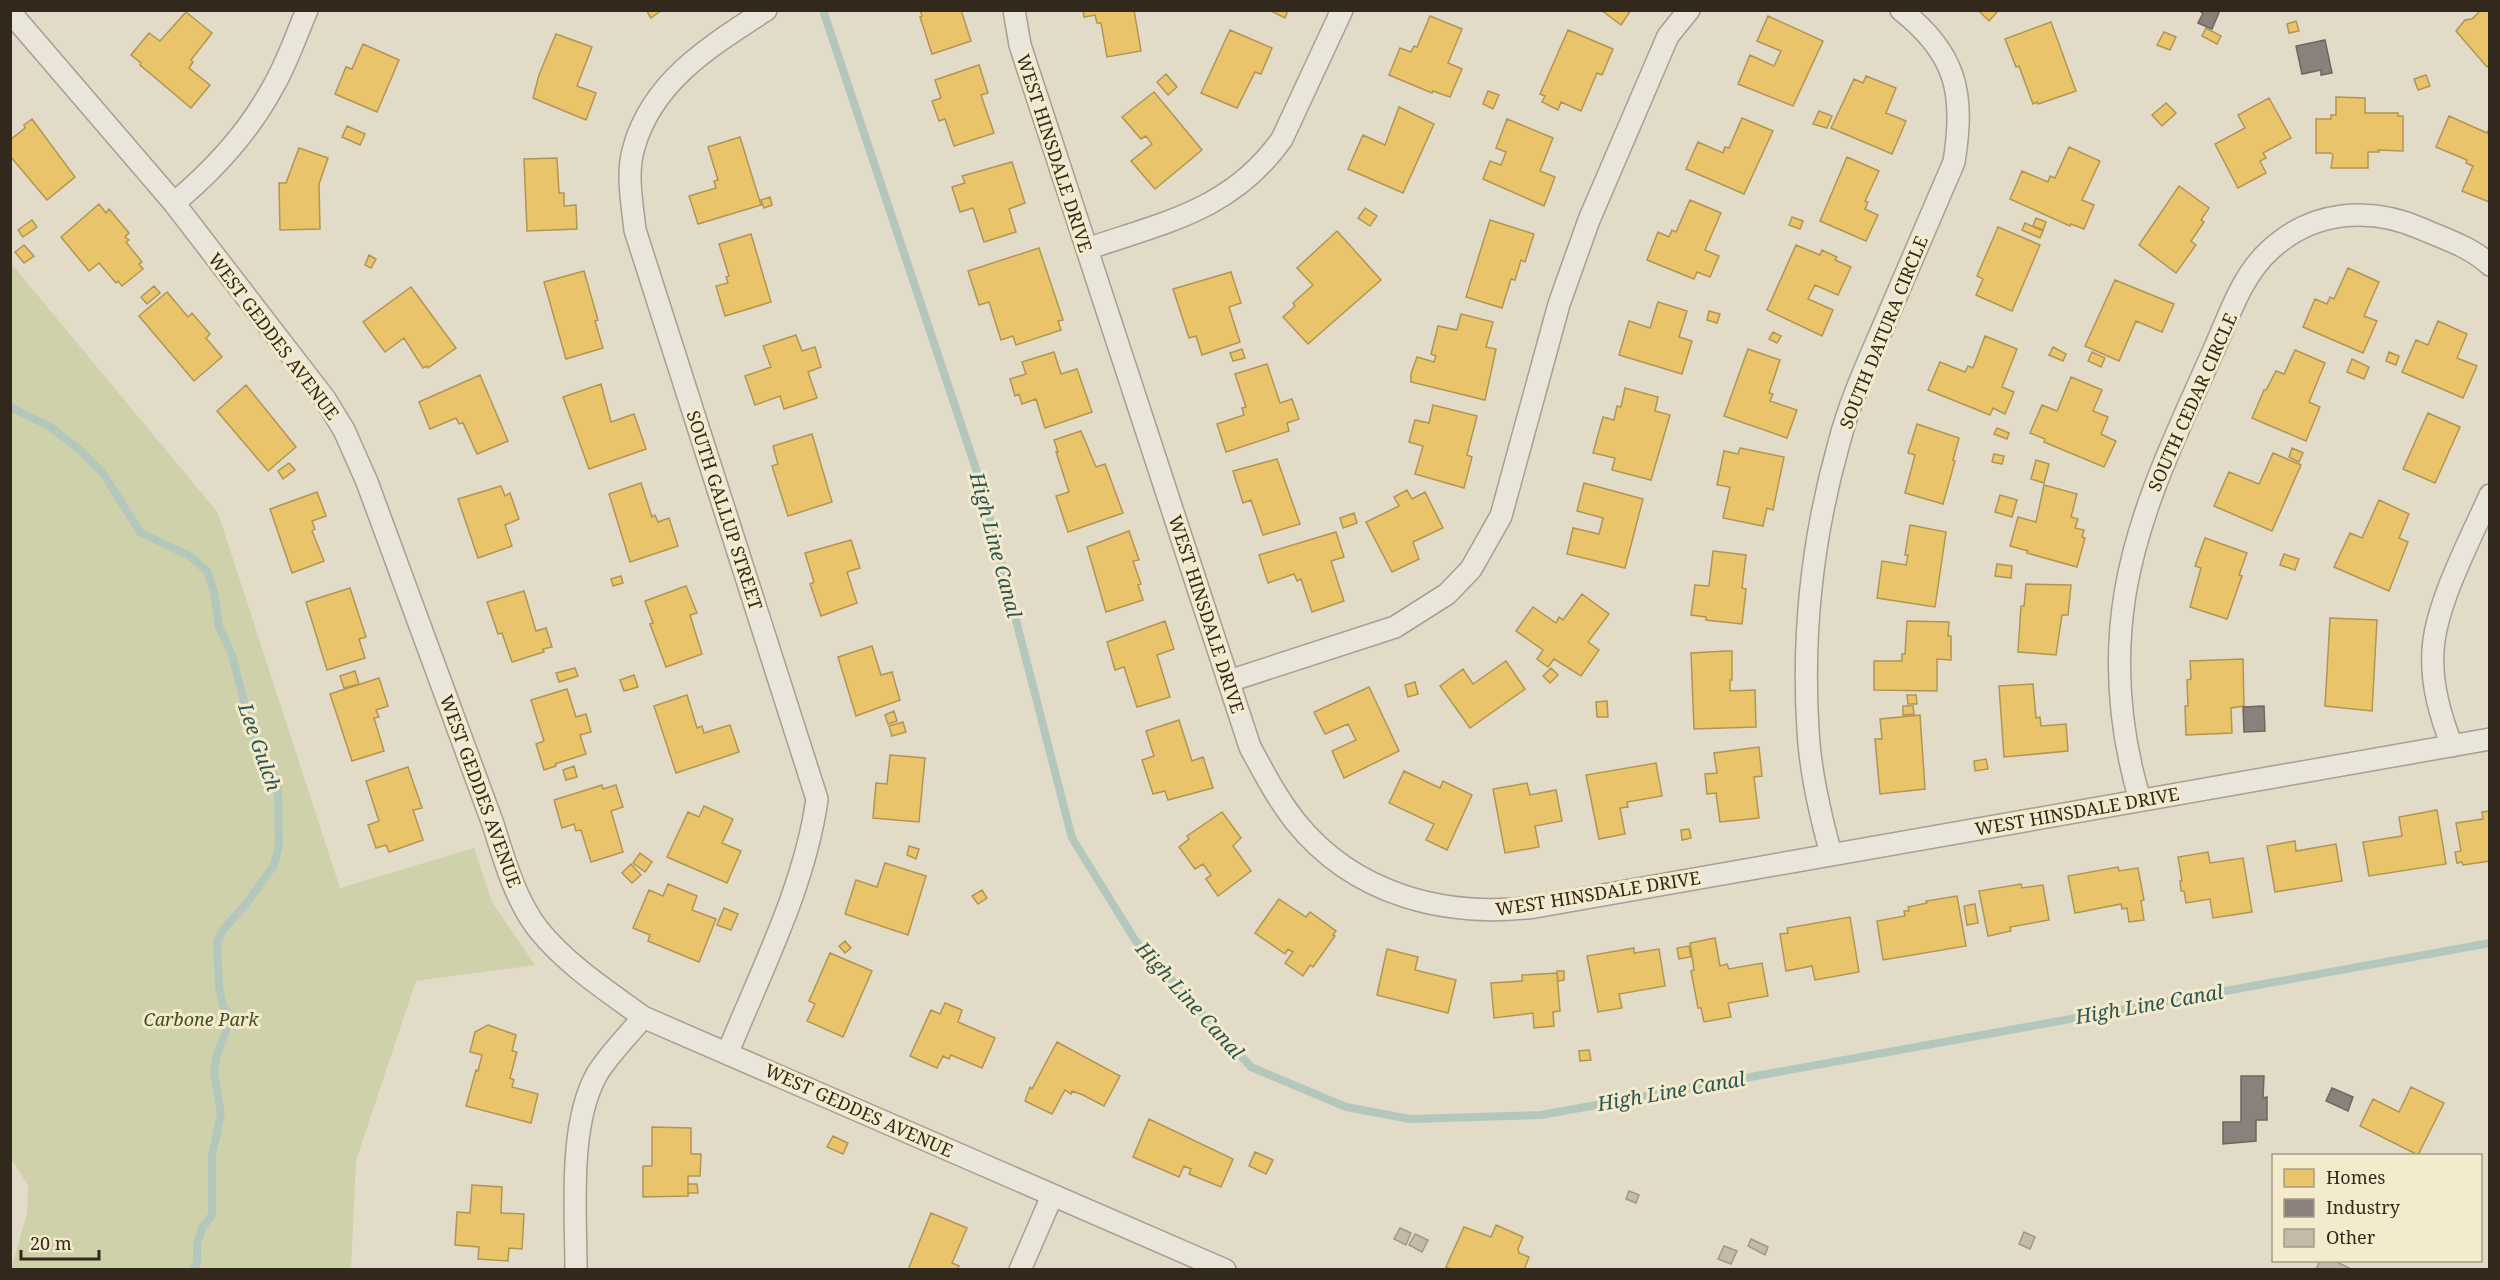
<svg xmlns="http://www.w3.org/2000/svg" width="2500" height="1280" font-family="'Noto Serif',serif">
<style>
.green{fill:#cfd1ab}
.homes{fill:#e9c46a;stroke:#b29553;stroke-width:1.5}
.industry{fill:#8a817c;stroke:#70665f;stroke-width:1.5}
.lines{fill:none;stroke-linecap:round;stroke-linejoin:round}
.stream{stroke:#b4c7bc;stroke-width:8}
.building{fill:#c5b9a9;stroke:#a19788;stroke-width:1.5}
.minor-casing{stroke:#a69f92;stroke-width:24}
.minor{stroke:#e9e5da;stroke-width:21}
.labels{text-anchor:middle;dominant-baseline:central;stroke-width:6;stroke-linejoin:round;paint-order:stroke}
.street-label{font-size:18px;fill:#33281c;stroke:#f4ebcd}
.park-label{font-size:18px;font-style:italic;fill:#414f23;stroke:#f4ebcd}
.water-label{font-size:20px;font-style:italic;fill:#2b5352;stroke:#f4ebcd}
</style>
<rect width="100%" height="100%" fill="#e2dbc8"/>
<!-- green -->
<path class="green" d="M10,262L218,513L340,888L474,848L492,902L535,965L416,981L356,1161L351,1269H11L27,1214L28,1185L10,1157Z"/>
<!-- homes -->
<path class="homes" d="M646,10H662L651,18Z
M920,10H961L971,41L932,54L920,17L922,16Z
M1083,10H1134L1141,51L1107,57L1101,23H1097L1095,15L1084,17Z
M1269,10H1288L1285,18Z
M1601,10H1631L1621,25Z
M1978,10H1999L1989,21Z
M2481,10H2490V64L2487,67L2456,31L2465,20L2472,19Z
M186,12L212,33L191,60L193,62L189,68L210,85L191,108L140,65L141,63L131,55L149,33L160,41Z
M1430,16L1462,29L1448,63L1462,69L1450,97L1433,91L1432,93L1389,75L1400,48L1411,52L1414,46L1417,47Z
M1768,16L1823,41L1793,106L1738,84L1750,55L1774,66L1781,51L1757,41Z
M2296,21L2299,31L2289,33L2287,24Z
M2051,22L2076,91L2038,104L2037,102L2033,104L2019,66L2016,67L2005,39Z
M2206,28L2221,36L2217,44L2202,36Z
M1230,30L1272,48L1261,74L1255,72L1237,108L1201,93Z
M1568,30L1613,49L1602,75L1597,73L1581,111L1561,102L1558,110L1542,102L1545,96L1540,94Z
M2164,32L2176,37L2170,50L2157,45Z
M556,34L592,47L577,86L596,93L586,120L533,98L539,75Z
M363,44L399,60L377,112L335,94L346,67L352,69Z
M979,65L988,93L981,95L994,133L954,146L945,119L939,121L932,101L941,98L935,80Z
M1166,74L1177,87L1168,95L1157,82Z
M2426,75L2430,86L2418,90L2414,79Z
M1866,76L1896,88L1886,113L1906,121L1892,154L1831,128L1854,79L1863,83Z
M1488,91L1499,95L1493,109L1483,104Z
M1154,92L1202,150L1155,189L1131,161L1152,144L1146,136L1141,139L1122,117Z
M2336,97L2365,98V113H2398V116H2403V151L2378,150L2379,152H2368V168H2331L2333,155L2331,153H2316V119H2331V115H2336Z
M2269,98L2291,138L2263,153L2266,158L2260,161L2266,173L2238,188L2215,144L2245,128L2238,115Z
M2166,103L2176,113L2162,126L2152,115Z
M1399,107L1434,124L1403,193L1348,169L1363,135L1385,145Z
M1819,111L1832,116L1827,128L1813,124Z
M2449,116L2487,133L2490,127L2489,202L2462,191L2473,166L2466,163L2467,160L2436,147Z
M1742,118L1773,131L1744,194L1686,169L1698,142L1723,153L1725,147L1729,148Z
M32,119L75,177L47,200L10,156V140L25,128L24,125Z
M1507,119L1553,138L1540,171L1555,177L1544,206L1483,179L1490,161L1501,165L1506,152L1496,148Z
M347,126L365,134L360,145L342,137Z
M740,137L761,205L698,224L689,196L716,188L714,181L718,180L708,147Z
M2069,147L2100,161L2082,200L2094,205L2084,229L2071,224L2070,226L2010,199L2022,171L2048,182L2050,176L2055,178Z
M299,148L328,158L319,184L320,229L280,230L279,183H286Z
M1847,157L1879,171L1865,201L1868,202L1865,209L1878,215L1866,241L1820,221Z
M557,158L559,193H564V206L576,205L577,229L527,231L524,159Z
M1012,162L1025,203L1009,209L1016,232L984,242L973,208L960,212L952,187L965,183L962,176Z
M2179,186L2209,208L2201,220L2204,222L2191,241L2196,245L2176,273L2139,245Z
M770,197L772,205L764,208L761,200Z
M1690,200L1721,213L1705,250L1719,256L1710,277L1697,272L1694,279L1647,260L1658,232L1669,237L1672,230L1676,232Z
M99,204L106,213L109,209L129,233L125,237L129,240L126,242L142,262L139,264L143,269L122,286L118,281L116,283L99,263L89,271L61,237Z
M1365,208L1377,216L1370,226L1358,218Z
M1792,217L1803,221L1800,229L1789,225Z
M2036,218L2046,222L2043,230L2033,226Z
M32,220L37,227L23,237L18,230Z
M1490,220L1534,234L1525,262L1521,260L1515,280L1511,279L1502,308L1466,297Z
M2025,223L2043,231L2040,238L2022,230Z
M1998,227L2040,245L2012,311L1976,295L1983,279L1977,276Z
M1337,231L1381,280L1308,344L1283,317L1295,306L1293,303L1313,285L1297,268Z
M751,234L771,302L725,316L716,286L728,283L726,277L729,276L719,244Z
M24,245L34,256L24,263L15,252Z
M1796,245L1820,255L1822,250L1837,257L1835,260L1851,267L1838,295L1815,285L1808,299L1833,310L1822,336L1767,310Z
M1039,248L1063,320L1058,321L1061,330L1016,345L1013,336L1001,340L989,302L979,305L968,271Z
M369,255L376,259L371,268L365,265Z
M2348,268L2379,282L2364,316L2377,321L2363,353L2303,327L2315,299L2327,304L2330,297L2334,299Z
M584,271L598,320L595,321L603,348L566,359L544,282Z
M1231,272L1241,303L1229,307L1240,342L1202,355L1196,336L1189,338L1173,289Z
M2115,280L2174,304L2162,332L2136,321L2119,361L2085,346Z
M154,286L160,293L147,304L141,297Z
M411,287L456,348L428,368L427,366L423,368L404,338L385,352L363,322Z
M167,292L188,317L192,313L210,334L206,338L222,357L194,381L139,316Z
M1658,302L1687,311L1679,337L1692,341L1682,374L1619,355L1629,321L1650,328Z
M1709,311L1720,314L1717,323L1707,320Z
M1461,314L1493,322L1486,347L1496,349L1485,400L1411,382V374L1417,357L1434,362L1436,356L1431,354L1438,326L1457,330Z
M2438,321L2467,334L2457,358L2477,366L2463,398L2402,372L2416,340L2428,345Z
M1773,332L1781,336L1777,343L1769,339Z
M796,335L802,351L815,347L821,367L808,372L817,398L784,409L780,396L755,405L745,376L771,367L763,346Z
M1985,336L2017,349L2002,387L2014,392L2005,414L1993,408L1990,415L1928,390L1940,362L1965,372L1968,366L1973,368Z
M2053,347L2066,354L2063,361L2049,355Z
M1242,349L1245,358L1233,361L1230,353Z
M1748,349L1780,360L1769,393L1773,394L1770,401L1797,410L1787,438L1724,416Z
M2295,350L2325,363L2309,402L2320,407L2306,441L2252,418L2264,390H2266L2276,371L2284,374Z
M1054,352L1061,374L1077,369L1092,412L1045,428L1036,399L1022,404L1019,394L1015,396L1010,379L1026,374L1022,362Z
M2092,352L2105,358L2101,367L2088,361Z
M2389,352L2399,356L2396,365L2386,361Z
M2352,359L2369,367L2364,379L2347,372Z
M1267,364L1280,403L1292,399L1299,419L1287,423L1289,431L1226,452L1217,424L1244,415L1242,408L1246,407L1235,374Z
M480,375L508,441L477,454L463,423L459,424L456,418L430,429L419,402Z
M2071,377L2102,390L2093,411L2108,417L2101,434L2116,441L2104,467L2044,442L2045,439L2030,433L2042,405L2057,411Z
M601,384L611,422L634,414L646,449L589,469L563,397Z
M246,385L296,447L268,471L217,411Z
M1625,388L1658,397L1655,411L1670,415L1651,480L1612,470L1615,458L1593,453L1603,417L1614,420L1617,406L1621,407Z
M1433,405L1477,416L1467,455L1472,457L1464,488L1415,474L1423,446L1409,442L1415,420L1429,423Z
M2428,413L2460,427L2435,483L2403,469Z
M1917,424L1959,438L1953,460L1955,461L1943,504L1905,493L1915,455L1908,453Z
M1997,428L2009,433L2007,439L1994,434Z
M1081,431L1096,467L1105,464L1123,513L1068,532L1056,496L1069,492L1056,452H1058L1054,440Z
M812,434L832,502L788,516L772,466L778,464L773,446Z
M1740,448L1784,457L1773,510L1767,508L1763,526L1723,518L1730,487L1717,485L1724,451L1738,454Z
M2292,448L2303,453L2299,462L2289,457Z
M2273,453L2301,465L2272,531L2214,506L2229,472L2259,484Z
M1994,454L2004,456L2002,464L1992,462Z
M1277,459L1300,524L1263,535L1251,500L1243,503L1233,471Z
M2036,460L2049,464L2044,483L2031,479Z
M289,463L295,470L283,479L278,471Z
M641,483L652,517L655,515L658,522L669,518L678,546L630,562L609,494Z
M1584,483L1643,499L1625,568L1567,554L1573,528L1599,534L1603,518L1577,511Z
M2044,485L2077,494L2071,517L2078,519L2075,528L2084,530L2082,537L2085,538L2077,567L2027,553L2028,551L2010,546L2018,517L2036,522Z
M501,486L505,496L510,493L519,519L505,525L512,546L478,558L458,499Z
M1407,490L1412,499L1425,492L1443,528L1413,542L1419,559L1392,572L1366,522L1399,506L1394,497Z
M317,492L326,516L312,521L315,529L312,531L324,561L292,573L270,509Z
M2000,495L2017,500L2012,517L1995,512Z
M2379,500L2409,514L2399,538L2408,542L2389,591L2334,567L2350,533L2362,538Z
M1354,513L1357,523L1343,528L1340,518Z
M1910,525L1946,532L1935,607L1877,598L1882,561L1906,565L1908,555H1905Z
M1129,531L1139,560L1133,561L1141,584L1138,585L1143,600L1106,612L1087,547Z
M1336,532L1344,557L1331,561L1344,601L1312,612L1301,579L1297,581L1294,574L1268,583L1259,555Z
M2205,538L2247,553L2239,575L2242,576L2227,619L2190,607L2201,568L2195,566Z
M851,540L860,568L847,572L857,603L821,616L810,584L814,582L805,553Z
M1713,551L1746,555L1742,588L1746,589L1742,624L1706,620V617L1691,615L1695,585L1709,586Z
M2284,554L2299,559L2295,570L2280,565Z
M1997,564L2012,566L2011,578L1995,576Z
M621,576L623,583L613,586L611,579Z
M2026,584L2071,585L2068,615H2062L2056,655L2018,652L2021,606H2024Z
M686,586L697,613L690,615L702,654L666,667L650,624L653,623L645,601Z
M350,588L366,637L359,639L365,658L327,670L306,602Z
M524,591L536,631L546,628L552,647L543,649L544,652L512,662L502,633L498,634L487,602Z
M1582,594L1609,614L1588,642L1599,650L1581,676L1554,659L1548,667L1537,659L1543,650L1516,631L1533,607L1556,623L1559,617L1563,620Z
M2330,618L2377,620L2372,711L2325,706Z
M1165,621L1174,649L1157,655L1170,697L1137,707L1124,667L1115,670L1107,642Z
M1907,621L1949,622L1948,636H1951V660L1937,659V691L1874,690V661H1902V654H1905Z
M872,646L881,675L892,672L900,700L856,716L838,657Z
M1726,651H1732V680H1730V691L1755,690L1756,727L1694,729L1691,653Z
M2243,659L2244,706L2231,708L2232,733L2186,735L2185,706H2188L2187,680L2191,679L2190,661Z
M1506,661L1525,689L1470,728L1440,686L1463,669L1473,684Z
M575,668L578,676L559,682L556,673Z
M1551,668L1558,675L1550,683L1543,676Z
M355,671L359,684L344,688L340,676Z
M634,675L638,687L624,691L620,680Z
M379,678L388,706L376,710L379,717L374,718L384,751L352,761L330,694Z
M1415,682L1418,694L1408,697L1405,685Z
M2033,684L2036,718L2040,717L2041,726L2066,724L2068,751L2004,757L1999,686Z
M1369,687L1399,751L1344,778L1332,751L1356,740L1348,724L1325,734L1314,712Z
M567,689L576,717L586,714L591,732L580,735L586,754L555,764L556,766L544,770L536,744L544,741L531,700Z
M687,695L697,728L702,726L704,733L730,725L739,752L676,773L654,706Z
M1907,695H1916L1917,704H1908Z
M1607,701L1608,717H1597L1596,702Z
M1903,706H1913L1914,714L1903,715Z
M894,711L897,721L888,724L885,715Z
M1920,715L1925,789L1880,794L1875,739H1882L1880,719Z
M1179,720L1192,761L1203,757L1213,788L1168,800L1165,791L1153,794L1142,760L1154,756L1146,731Z
M903,722L906,732L892,736L889,726Z
M1759,747L1762,776L1754,777L1759,818L1720,822L1716,793L1707,794L1705,774L1717,773L1714,753Z
M890,755L925,758L919,822L873,818L876,783L887,784Z
M1986,759L1988,769L1975,771L1974,761Z
M1656,763L1662,796L1627,802L1628,807L1620,808L1625,834L1599,839L1586,775Z
M574,766L577,777L566,780L563,770Z
M408,767L422,808L413,810L423,840L389,852L386,845L376,848L368,825L379,821L366,781Z
M1404,771L1440,788L1443,781L1472,795L1447,850L1426,840L1434,824L1389,803Z
M1527,783L1530,795L1556,790L1562,821L1535,826L1539,847L1505,853L1493,789Z
M602,785L603,789L616,785L623,807L611,811L623,852L591,862L581,830L576,831L574,824L562,828L554,800Z
M704,806L733,819L722,843L741,851L727,883L667,857L688,812L699,817Z
M2437,810L2446,864L2369,876L2363,842L2402,836L2399,817Z
M2490,811V861L2463,865L2462,862L2457,863L2455,852L2461,851L2456,823L2483,819L2482,812Z
M1222,812L1241,838L1233,846L1251,871L1218,896L1206,879L1211,875L1203,864L1195,869L1179,847L1189,839L1187,836Z
M1689,829L1691,838L1682,840L1681,830Z
M2295,841L2296,851L2336,844L2342,881L2275,892L2267,846Z
M909,846L919,849L916,859L907,855Z
M2208,852L2210,863L2243,858L2252,912L2213,918L2210,899L2186,903L2184,891H2181L2180,881H2182L2178,857Z
M640,853L652,862L645,872L633,863Z
M885,863L926,876L908,935L845,914L856,880L877,887Z
M631,864L641,875L632,883L622,873Z
M2118,867L2119,871L2138,868L2144,900L2141,901L2144,920L2129,922L2127,908L2122,909L2121,904L2075,913L2068,876Z
M668,884L697,896L692,910L716,919L699,962L648,941L650,935L633,928L649,890L663,896Z
M2021,884L2022,888L2043,885L2049,920L2010,927L2011,931L1988,936L1979,891Z
M982,890L987,898L978,904L972,896Z
M1957,896L1966,946L1883,960L1877,921L1905,916L1904,911H1909L1908,907L1927,903L1926,901Z
M1279,899L1306,917L1310,912L1336,931L1333,935L1335,936L1313,967L1310,965L1303,976L1285,963L1293,952L1288,949L1285,954L1255,933Z
M1975,904L1978,923L1967,925L1964,906Z
M724,908L738,914L731,930L717,925Z
M1850,917L1859,972L1815,980L1812,966L1786,971L1780,934L1788,933L1787,928Z
M1715,938L1720,966L1727,964L1729,969L1762,963L1768,996L1728,1003L1731,1017L1704,1022L1701,1008H1698L1691,971L1694,970L1690,943Z
M845,941L851,948L845,953L839,946Z
M1689,946L1691,957L1679,959L1677,948Z
M1634,948V953L1659,949L1665,986L1619,994L1622,1008L1598,1012L1587,956Z
M1387,949L1418,957L1415,970L1456,980L1448,1013L1377,995Z
M830,953L872,971L843,1037L807,1021L815,1004L809,1001Z
M1557,971H1564V980L1558,981Z
M1557,973L1560,1011L1553,1012L1554,1026L1534,1028L1533,1013L1494,1018L1491,983L1522,981V975Z
M945,1003L962,1010L958,1022L995,1038L982,1068L951,1055L949,1059L943,1056L937,1068L910,1056L931,1010L940,1014Z
M488,1025L516,1035L512,1051L517,1052L510,1078L514,1080L512,1087L538,1094L531,1123L466,1106L476,1070L478,1071L482,1055L470,1052L475,1032Z
M1057,1042L1120,1076L1104,1106L1083,1095L1072,1091L1071,1094L1065,1090L1052,1114L1025,1101L1030,1087L1032,1089Z
M1589,1050L1591,1060L1580,1061L1579,1051Z
M2411,1087L2444,1103L2418,1155L2360,1126L2373,1099L2399,1112Z
M1149,1119L1233,1159L1221,1187L1189,1174L1191,1169L1184,1166L1179,1177L1133,1157Z
M652,1127L691,1128V1154H701L700,1176H688V1196L643,1197V1166H652Z
M833,1136L848,1143L843,1154L827,1147Z
M1255,1152L1273,1160L1266,1174L1249,1166Z
M688,1184H697L698,1193H688Z
M472,1185L502,1187L501,1213L524,1214L522,1249L509,1248L508,1261L478,1259L479,1247L455,1245L457,1212L470,1213Z
M931,1213L967,1228L952,1263L959,1266L957,1270H908Z
M1496,1225L1523,1237L1518,1249L1519,1253L1529,1257L1524,1270H1452L1446,1267L1464,1227L1491,1237Z"/>
<!-- industry -->
<path class="industry" d="M2220,10L2212,29L2198,23L2203,13L2197,10Z
M2325,40L2332,73L2321,75V70L2302,74L2296,46Z
M2264,706L2265,731L2244,732L2243,707Z
M2241,1076H2264L2263,1098L2267,1097V1120H2256V1141L2223,1144V1122H2241Z
M2332,1088L2353,1097L2348,1111L2326,1101Z"/>
<g class="lines">
<!-- stream -->
<path class="stream" d="M823,10L981,484L1072,838L1135,940L1251,1067L1346,1107L1410,1119L1541,1115L2490,943
M10,407L49,426L79,449L102,472L141,533L188,555L207,571L214,592L219,627L232,655L255,744L275,776L278,790L279,845L274,865L246,904L223,930L217,941L219,987L223,1006L231,1018L217,1054L214,1073L221,1114L212,1156V1215L202,1228L197,1244V1263L193,1270"/>
</g>
<!-- building -->
<path class="building" d="M1629,1191L1639,1195L1636,1203L1626,1199Z
M1400,1228L1411,1233L1406,1245L1394,1239Z
M2024,1232L2035,1237L2030,1249L2019,1244Z
M1415,1234L1428,1240L1422,1252L1409,1245Z
M1751,1239L1768,1247L1765,1255L1748,1246Z
M1724,1246L1737,1251L1731,1264L1718,1259Z
M2320,1260H2333L2353,1270H2316Z"/>
<g class="lines">
<defs>
<path id="minor" d="M1014,10L1020,45L1250,747C1264,773 1277,798 1295,821C1354,895 1445,918 1535,907L2490,739
M10,12L174,203L325,399L344,430L367,482L493,824C504,859 515,899 538,929C567,965 606,990 643,1017L1225,1270
M174,203C214,170 248,133 273,87C287,63 296,36 307,10
M1087,249C1165,222 1232,210 1282,139L1342,10
M1229,681L1395,627L1447,594L1471,569L1501,516L1559,304L1589,220L1668,36L1689,10
M2452,746C2440,715 2431,684 2433,651C2435,605 2471,538 2490,495
M2140,800C2120,733 2114,663 2125,594C2139,509 2177,433 2211,356C2228,320 2240,277 2270,250C2313,210 2371,206 2422,229C2445,239 2471,247 2490,265
M1831,854C1820,814 1810,772 1808,730C1802,634 1813,535 1839,443C1850,400 1869,360 1886,320C1909,267 1931,215 1954,162C1965,94 1957,54 1901,10
M728,1052C761,971 805,886 817,799L635,230C632,203 626,173 634,147C653,80 712,45 766,10
M576,1270C576,1212 568,1125 597,1074C609,1054 629,1035 643,1017
M1020,1270L1052,1196"/>
</defs>
<!-- minor casing -->
<use href="#minor" class="minor-casing"/>
<!-- minor -->
<use href="#minor" class="minor"/>
</g>
<g class="labels">
<!-- street labels -->
<g class="street-label">
<text transform="translate(1055 153) rotate(72)">WEST HINSDALE DRIVE</text>
<text transform="translate(1883 332) rotate(-68)">SOUTH DATURA CIRCLE</text>
<text transform="translate(274 336) rotate(53)">WEST GEDDES AVENUE</text>
<text transform="translate(2192 402) rotate(-66)">SOUTH CEDAR CIRCLE</text>
<text transform="translate(725 510) rotate(72)">SOUTH GALLUP STREET</text>
<text transform="translate(1207 614) rotate(72)">WEST HINSDALE DRIVE</text>
<text transform="translate(481 791) rotate(70)">WEST GEDDES AVENUE</text>
<text transform="translate(2077 811) rotate(-10)">WEST HINSDALE DRIVE</text>
<text transform="translate(1598 893) rotate(-9)">WEST HINSDALE DRIVE</text>
<text transform="translate(859 1110) rotate(24)">WEST GEDDES AVENUE</text>
</g>
<!-- park labels -->
<g class="park-label">
<text x="201" y="1019">Carbone Park</text>
</g>
<!-- water labels -->
<g class="water-label">
<text transform="translate(996 545) rotate(75)">High Line Canal</text>
<text transform="translate(260 747) rotate(71)">Lee Gulch</text>
<text transform="translate(1190 1000) rotate(48)">High Line Canal</text>
<text transform="translate(2149 1004) rotate(-10)">High Line Canal</text>
<text transform="translate(1671 1091) rotate(-10)">High Line Canal</text>
</g>
</g>
<!-- border -->
<rect width="2500" height="1280" fill="none" stroke="#33281c" stroke-width="24"/>
<!-- legend -->
<rect x="2272" y="1154" width="210" height="108" fill="#f4ebcd" stroke="#a79d86" stroke-width="1.5"/>
<rect x="2284" y="1169" width="30" height="18" fill="#e9c46a" stroke="#a79d86" stroke-width="1.5"/>
<text x="2326" y="1184" font-size="18" fill="#33281c">Homes</text>
<rect x="2284" y="1199" width="30" height="18" fill="#8a817c" stroke="#a79d86" stroke-width="1.5"/>
<text x="2326" y="1214" font-size="18" fill="#33281c">Industry</text>
<rect x="2284" y="1229" width="30" height="18" fill="#c5b9a9" stroke="#a79d86" stroke-width="1.5"/>
<text x="2326" y="1244" font-size="18" fill="#33281c">Other</text>
<!-- scale -->
<path d="M21 1250v9h78v-9" fill="none" stroke="#33281c" stroke-width="3"/>
<text x="30" y="1250" font-size="18" fill="#33281c" stroke="#f4ebcd" stroke-width="4.5" paint-order="stroke">20 m</text>
</svg>
